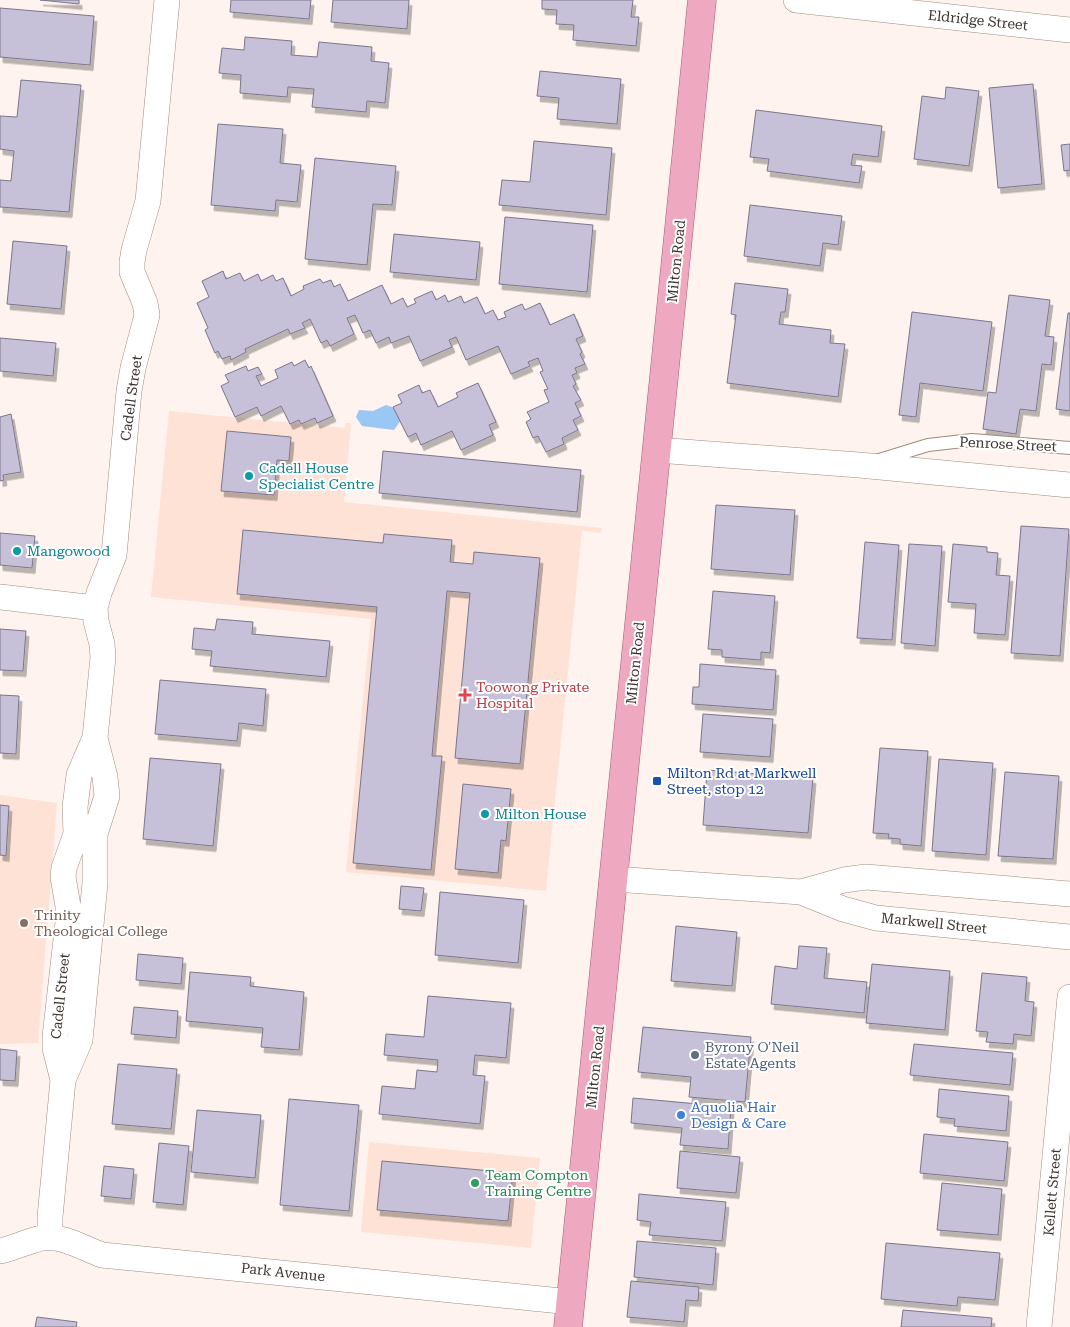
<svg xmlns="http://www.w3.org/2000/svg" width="1070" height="1327" font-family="'Roboto Serif',serif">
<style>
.built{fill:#fee2d6}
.water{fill:#9ac7f4}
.building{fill:#c6c0d8;stroke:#7c768c;filter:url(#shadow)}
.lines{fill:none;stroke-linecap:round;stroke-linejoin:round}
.lane-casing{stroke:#a38a7f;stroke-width:14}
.street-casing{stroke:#a38a7f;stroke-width:26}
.primary-casing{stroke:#a95b72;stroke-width:29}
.lane{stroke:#fff;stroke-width:12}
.street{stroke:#fff;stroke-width:25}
.primary{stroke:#eea9c0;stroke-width:28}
.culture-dot{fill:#0f9aa8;stroke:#fff;stroke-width:2}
.health-dot{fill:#e0444e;stroke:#fff;stroke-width:2}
.transit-dot{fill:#1a4fb4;stroke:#fff;stroke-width:2}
.education-dot{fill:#8d6e63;stroke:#fff;stroke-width:2}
.service-dot{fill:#5c6f8a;stroke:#fff;stroke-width:2}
.shop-dot{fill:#3f7fe0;stroke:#fff;stroke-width:2}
.leisure-dot{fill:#2e9e5b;stroke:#fff;stroke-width:2}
.labels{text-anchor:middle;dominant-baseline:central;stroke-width:4;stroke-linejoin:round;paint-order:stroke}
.street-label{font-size:14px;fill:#3e332f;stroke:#fff}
.culture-label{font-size:14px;fill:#0d838f;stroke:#fff;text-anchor:start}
.health-label{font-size:14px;fill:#be3a42;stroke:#fff;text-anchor:start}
.transit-label{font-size:14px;fill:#164399;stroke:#fff;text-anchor:start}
.education-label{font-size:14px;fill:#785e54;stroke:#fff;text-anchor:start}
.service-label{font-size:14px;fill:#4e5e75;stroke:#fff;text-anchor:start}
.shop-label{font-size:14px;fill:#366cbe;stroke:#fff;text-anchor:start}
.leisure-label{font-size:14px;fill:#27864d;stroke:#fff;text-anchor:start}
</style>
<defs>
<filter id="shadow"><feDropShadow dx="3" dy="5.5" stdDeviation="0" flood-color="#0004"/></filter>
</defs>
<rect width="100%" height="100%" fill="#fef3ee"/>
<!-- built -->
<path class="built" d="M169,411L345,428L346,423H351L344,502L602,528L601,533L582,531L546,891L346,872L371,619L151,597Z
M0,795L57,803L38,1043L0,1044Z
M369,1142L540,1158L531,1248L361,1232Z"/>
<!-- water -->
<path class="water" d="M386,405L398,409L401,420L394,430L362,426L356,417L359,410L373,411Z"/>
<!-- building -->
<path class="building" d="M40,0H79V4Z
M231,0H311L309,19L230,12Z
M333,0H409L407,29L331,22Z
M542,0H633L631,17H639L636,46L573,40L574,25L556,24L557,10L542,9Z
M0,8L94,16L90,65L0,57Z
M245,37L292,41L291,55L317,57L319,42L372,47L371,61L389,63L385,103L367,101L366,112L312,107L314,89L288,87L287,97L240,93L241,75L219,73L222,48L244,50Z
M540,71L621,79L617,124L557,119L559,98L537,96Z
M21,80L81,85L69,212L0,207V180L11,181L14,151L0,149V116L17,117Z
M1033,84L1042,184L998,188L989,88Z
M946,87L979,91L969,166L914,159L922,96L945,99Z
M756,110L882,126L878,157L853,154L851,165L862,166L859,183L767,171L769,159L750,157Z
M218,124L283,129L280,163L301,165L297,202L276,200L275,211L211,205Z
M534,141L612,148L606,215L499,205L502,180L530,182Z
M1070,144V170L1064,171L1061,145Z
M315,158L396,166L392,205L373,204L367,265L305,259Z
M750,205L842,216L838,245L823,243L820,266L744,256Z
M505,217L593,225L587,292L499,284Z
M394,234L480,242L476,280L390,272Z
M13,241L67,246L61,309L7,304Z
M223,271L226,279L240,273L244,281L258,274L261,281L273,275L276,281L283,278L291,296L304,289L303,286L320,279L323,283L331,280L334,287L340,284L348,301L382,285L391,304L403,298L407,307L416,303L414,299L432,291L436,300L445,295L448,302L461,296L464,303L477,297L485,314L493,310L498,320L506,317L504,312L522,304L525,310L540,303L550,325L574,314L583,336L576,339L582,352L580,354L585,364L575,368L577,373L572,375L576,384L573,386L581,400L575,403L581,416L573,420L578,430L562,438L564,444L546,452L538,436L533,438L526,422L531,419L527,412L549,402L544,390L548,389L540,372L543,371L538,358L528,362L530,366L511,374L498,346L466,360L456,337L449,340L452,347L420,361L409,336L391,343L389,337L376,343L370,330L363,333L355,315L347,318L354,334L330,346L327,340L321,343L310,319L302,323L305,328L290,334L288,329L245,349L246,352L231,360L230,356L222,359L218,351L215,353L205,330L208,328L197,303L209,297L202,281Z
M735,283L788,289L785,312H781L779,324L831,330L830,343L845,344L838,397L727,383L736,315L731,314Z
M1009,295L1050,300L1045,336L1054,337L1051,365L1042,364L1036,411L1020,409L1016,434L983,429L988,392L996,393Z
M912,312L992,322L983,391L920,383L916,417L899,415Z
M1068,313H1070V411L1056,409Z
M0,338L56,343L53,376L0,371Z
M305,360L309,368L311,366L333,416L317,423L315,418L301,424L299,420L290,424L281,406L261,416L257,407L235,417L221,386L229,382L225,375L246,366L248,371L258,367L262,374L256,376L261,386L278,378L275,370L292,362L294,366Z
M478,383L496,422L489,425L493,435L461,450L452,431L421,445L416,433L408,437L393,407L402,403L398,395L419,385L422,393L430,390L438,407L458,397L456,393Z
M11,414L21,472L3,475L4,480L0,481V417Z
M227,431L291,437L289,461L277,460L274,495L221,491Z
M383,451L581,470L577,512L379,493Z
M716,505L795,510L790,575L711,569Z
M1021,526L1069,529L1060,656L1011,653Z
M243,530L383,543L384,534L452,540L450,562L473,564L474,552L540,558L520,764L455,758L470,593L447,591L432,756H442L431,870L353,863L377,607L237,594Z
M0,533L35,536L32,568L0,565Z
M865,542L899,545L892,640L857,638Z
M909,544L942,546L935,646L901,643Z
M953,544L987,547V552L998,553L996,575L1010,576L1005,635L974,633L976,604L948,602Z
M713,591L775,596L770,653L761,652V660L722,657V650L708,649Z
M217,619L253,622L252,634L330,641L326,677L210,666L212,651L192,649L194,628L215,630Z
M0,629L26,631L23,671L0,670Z
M700,664L776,670L773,710L692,704L693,687H699Z
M160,680L266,689L263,726L239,723L237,741L155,734Z
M0,695L19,696L16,754L0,753Z
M703,714L773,719L770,757L700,752Z
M880,748L928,751L921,846L900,844V839L888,838L889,834L873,833Z
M150,758L221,764L213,846L143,839Z
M939,759L993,763L986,855L932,851Z
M707,770L813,778L808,833L703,825Z
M1005,772L1059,776L1053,859L998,856Z
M463,784L511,789L506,841L501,840L498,873L455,869Z
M0,805L9,806L6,856L0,855Z
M401,886L424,888L421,911L399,909Z
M440,892L524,900L518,963L435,955Z
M676,926L737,932L732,986L671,981Z
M799,946L827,948L824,978L867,982L864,1013L771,1004L775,966L797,969Z
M138,954L183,958L181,984L136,980Z
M872,964L950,971L945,1030L866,1023Z
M190,972L251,977L250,986L304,992L299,1050L261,1047L263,1028L186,1021Z
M982,973L1027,977L1025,1001L1034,1002L1031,1036L1014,1034L1013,1044L986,1042L988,1032L976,1031Z
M428,996L511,1003L506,1058L475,1055L473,1075L485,1076L480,1124L379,1114L382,1086L415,1089L417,1070L437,1072L438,1060L384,1055L386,1034L424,1037Z
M134,1007L178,1011L176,1038L131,1034Z
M643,1027L751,1037L745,1102L689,1097L691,1077L638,1072Z
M914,1044L1013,1053L1010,1085L910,1075Z
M0,1049L17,1051L15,1081L0,1080Z
M118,1064L177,1069L171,1129L112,1124Z
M939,1089L1009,1096L1006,1131L954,1126L955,1119L937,1117Z
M633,1098L731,1107L728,1149L680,1145L682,1128L631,1123Z
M289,1099L359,1105L349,1211L280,1205Z
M197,1110L261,1115L255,1178L191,1172Z
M924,1134L1008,1142L1004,1181L920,1173Z
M159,1143L189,1146L183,1205L153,1202Z
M680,1151L740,1157L736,1193L677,1188Z
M382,1161L513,1173L508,1221L377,1210Z
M104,1166L134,1169L131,1199L101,1196Z
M942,1183L1002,1189L998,1235L937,1230Z
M639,1194L726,1202L722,1241L649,1235L651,1222L637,1220Z
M637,1241L716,1248L713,1285L634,1277Z
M886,1243L1000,1253L995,1300L958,1297L957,1306L881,1299Z
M631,1281L699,1287L698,1301L686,1300L684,1322L627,1317Z
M903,1310L992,1318L991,1327H901Z
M37,1317L77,1322L76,1327H35Z"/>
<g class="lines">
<defs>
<path id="lane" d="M876,461L928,445L972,440L1070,448"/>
<path id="street" d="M796,0L1070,30
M657,450L859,465L1070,485
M0,597L95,608
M614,879L801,892L843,909L876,918L1070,937
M801,892L844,880L866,877L1070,894
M63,1080L55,1048V1037L68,922V906L63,877L64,868L76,834L75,807L79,775L95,738L103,657L102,644L96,621L95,608L99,593L114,555L129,391L133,368L147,315L145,303L132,272V262L134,250L148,201L167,0
M50,1238V1217L63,1080L80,1040L95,883V834L107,796L105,777L95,738
M0,1251C14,1248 28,1241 42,1238C64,1235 82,1248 102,1255L571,1302
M1039,1327L1070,997"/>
<path id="primary" d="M568,1327L702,0"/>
</defs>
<!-- lane casing -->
<use href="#lane" class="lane-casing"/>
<!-- street casing -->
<use href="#street" class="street-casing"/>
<!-- primary casing -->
<use href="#primary" class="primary-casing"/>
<!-- lane -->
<use href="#lane" class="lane"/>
<!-- street -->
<use href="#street" class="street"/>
<!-- primary -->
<use href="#primary" class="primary"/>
</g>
<!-- markers -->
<g class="culture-dot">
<circle cx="249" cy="476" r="5"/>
<circle cx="17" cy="551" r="5"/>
<circle cx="485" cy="814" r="5"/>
</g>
<path class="health-dot" d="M462.5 687.5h5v5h5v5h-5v5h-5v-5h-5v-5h5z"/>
<rect class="transit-dot" x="652" y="776" width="10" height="10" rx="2.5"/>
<circle class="education-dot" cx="24" cy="923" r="5"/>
<circle class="service-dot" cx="695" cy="1055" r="5"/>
<circle class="shop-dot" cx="681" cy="1115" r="5"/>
<circle class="leisure-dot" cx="475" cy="1183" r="5"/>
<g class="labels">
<!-- street labels -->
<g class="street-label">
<text transform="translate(978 20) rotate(6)">Eldridge Street</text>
<text transform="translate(676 261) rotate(-84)">Milton Road</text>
<text transform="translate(131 398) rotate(-82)">Cadell Street</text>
<text transform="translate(1008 444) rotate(3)">Penrose Street</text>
<text transform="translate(635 663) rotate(-84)">Milton Road</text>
<text transform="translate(934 923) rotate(6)">Markwell Street</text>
<text transform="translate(60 996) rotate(-84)">Cadell Street</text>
<text transform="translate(595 1067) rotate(-84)">Milton Road</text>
<text transform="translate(1052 1192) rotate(-85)">Kellett Street</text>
<text transform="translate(283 1272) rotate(6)">Park Avenue</text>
</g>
<!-- culture labels -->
<g class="culture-label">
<text x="259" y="468">Cadell House<tspan x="259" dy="16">Specialist Centre</tspan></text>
<text x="27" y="551">Mangowood</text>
<text x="495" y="814">Milton House</text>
</g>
<!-- health labels -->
<g class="health-label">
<text x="476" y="687">Toowong Private<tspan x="476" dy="16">Hospital</tspan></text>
</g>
<!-- transit labels -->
<g class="transit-label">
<text x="667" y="773">Milton Rd at Markwell<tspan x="667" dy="16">Street, stop 12</tspan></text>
</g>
<!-- education labels -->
<g class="education-label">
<text x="34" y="915">Trinity<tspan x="34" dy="16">Theological College</tspan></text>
</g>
<!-- service labels -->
<g class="service-label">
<text x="705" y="1047">Byrony O'Neil<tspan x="705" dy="16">Estate Agents</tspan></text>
</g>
<!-- shop labels -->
<g class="shop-label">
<text x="691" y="1107">Aquolia Hair<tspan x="691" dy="16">Design &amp; Care</tspan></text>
</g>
<!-- leisure labels -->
<g class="leisure-label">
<text x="485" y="1175">Team Compton<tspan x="485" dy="16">Training Centre</tspan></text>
</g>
</g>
</svg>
